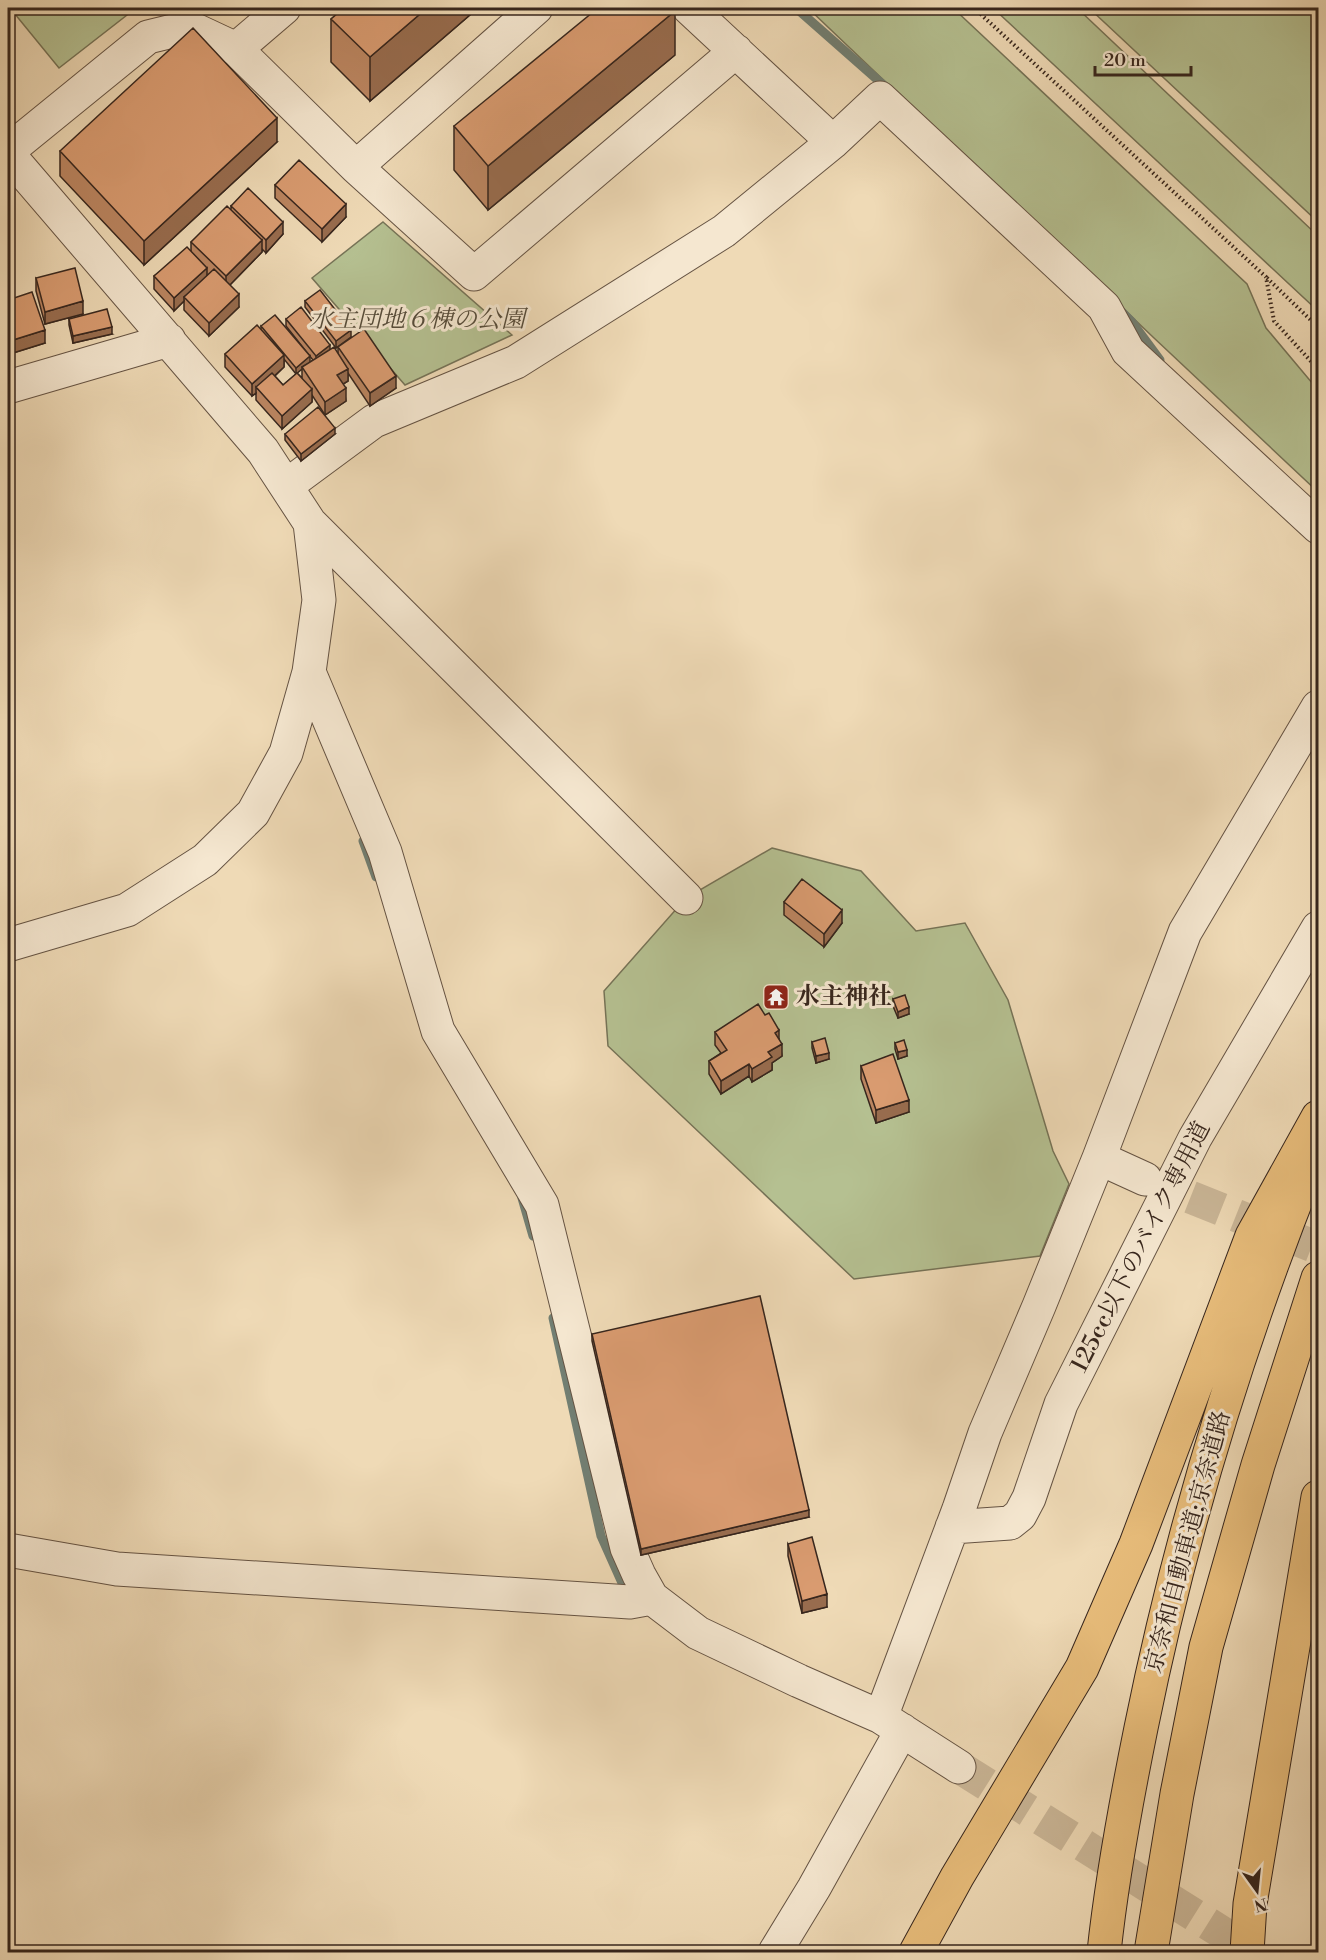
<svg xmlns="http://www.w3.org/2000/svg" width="1326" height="1960" font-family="'Libre Bodoni','Noto Serif JP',serif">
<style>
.green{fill:#b5c091;stroke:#767357;stroke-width:1.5}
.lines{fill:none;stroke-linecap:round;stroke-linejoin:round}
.stream{stroke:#727f73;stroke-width:9}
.minor-tunnel{stroke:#cab697;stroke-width:33;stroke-dasharray:33 16;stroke-linecap:butt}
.minor-casing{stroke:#655343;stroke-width:35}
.highway-casing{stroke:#37261d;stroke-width:35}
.path{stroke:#37261d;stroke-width:4;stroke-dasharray:1.5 3;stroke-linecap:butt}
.minor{stroke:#f5e7d0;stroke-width:33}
.highway{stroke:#e8bd7b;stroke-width:33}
.wall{fill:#bb8560;stroke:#37261d;stroke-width:1.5;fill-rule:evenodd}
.shaded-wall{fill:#986c4e;stroke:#37261d;stroke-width:1.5}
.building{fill:#d99b70;stroke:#37261d;stroke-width:1.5}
.labels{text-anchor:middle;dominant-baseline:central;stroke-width:6;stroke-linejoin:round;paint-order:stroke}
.park-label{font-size:24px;font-style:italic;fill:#564c3a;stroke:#f5e7d0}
.poi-label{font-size:24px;font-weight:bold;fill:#37261d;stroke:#f5e7d0;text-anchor:start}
.street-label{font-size:24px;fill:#37261d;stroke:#f5e7d0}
</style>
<rect width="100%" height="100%" fill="#efdab6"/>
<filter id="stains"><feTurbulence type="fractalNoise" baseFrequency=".00333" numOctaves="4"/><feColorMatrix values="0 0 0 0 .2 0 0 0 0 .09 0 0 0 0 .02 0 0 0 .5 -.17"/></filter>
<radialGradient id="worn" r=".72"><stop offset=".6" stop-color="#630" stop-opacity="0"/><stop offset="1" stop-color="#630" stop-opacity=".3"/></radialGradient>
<!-- green -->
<path class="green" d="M10,8H136L59,68Z
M808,8H953L1247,284L1266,328L1318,390V492L1154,338Z
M993,8H1077L1318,236V311Z
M1089,8H1318V222Z
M383,222L512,335L405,385L312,278Z
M772,848L861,871L916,931L965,923L1008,1000L1053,1151L1069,1184L1040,1256L854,1279L608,1046L604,991L686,898Z"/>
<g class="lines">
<!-- stream -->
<path class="stream" d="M796,8L888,89
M1122,312L1132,322L1160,360
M363,841L376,877
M522,1198L533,1236
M553,1318L601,1536L622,1583L630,1594"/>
<!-- minor-tunnel -->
<path class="minor-tunnel" d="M1145,1179L1318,1248
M959,1767L1253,1952"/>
<defs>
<path id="minor" d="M689,8L833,142
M236,49L284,8
M8,151L148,37L189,27L236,49L356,167L474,274L736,51
M8,154L263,451L310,523L319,600L309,672L286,753L253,813L205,860L127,910L8,945
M356,167L536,8
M8,387L169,340
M286,486L374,421L516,362L724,231L833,142L880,98L1104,307L1128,351L1318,527
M310,523L686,898
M309,672L385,852L438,1031L542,1205L627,1548L639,1575L652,1598L698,1633L799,1681L881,1717L959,1767
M1099,1158L1145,1179
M952,1527L1010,1523L1020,1515L1029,1498L1061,1404L1195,1138L1318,928
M8,1550L117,1569L630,1602L652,1598
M881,1717L959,1509L985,1433L1039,1306L1099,1158L1185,932L1318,707
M775,1952L814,1888L902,1730"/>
<path id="highway" d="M916,1952L957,1877L1082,1668L1136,1544L1252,1236L1318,1117
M1104,1952C1112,1877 1126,1802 1141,1728C1179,1540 1235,1354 1306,1175
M1151,1952L1177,1794L1206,1647L1258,1465L1318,1278
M1247,1952L1250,1904L1318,1497"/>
</defs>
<!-- minor casing -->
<use href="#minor" class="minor-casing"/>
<!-- highway casing -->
<use href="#highway" class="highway-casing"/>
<!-- path -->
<path class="path" d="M974,8L1266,277L1274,321L1318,369
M1267,278L1318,327"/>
<!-- minor -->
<use href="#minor" class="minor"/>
<!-- highway -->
<use href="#highway" class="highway"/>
</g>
<!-- wall -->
<path class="wall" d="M344,8H478L370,101L331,62V19Z
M675,55L488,210L454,170V126Z
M277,142L144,265L60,176V151Z
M275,185L346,217L322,242L275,198Z
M231,206L283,234L266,253L262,249V252L230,285L239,307L209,336L184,310V301L174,311L154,289V276L191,251V242L231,209Z
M36,278L83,314L45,324L36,291Z
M8,300L45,343L13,353L11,345V352L8,353Z
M305,301L351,337L336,348L305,307Z
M69,319L112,334L73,343L69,325Z
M286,319L338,355V347L396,388L370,406L348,373V381L343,384L346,401L325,415L312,395V402L282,429L256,400V393L252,396L225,367V354L261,330V326L310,362L313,360L286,326ZM284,359L296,374L283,385L275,376L284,367ZM302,369V378L297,373Z
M285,434H335L301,461L285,440Z
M784,902L842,923L824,947L784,915Z
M893,999L909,1014L898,1018L893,1006Z
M715,1032L779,1039L782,1056L772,1063V1070L752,1082L749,1076L721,1094L709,1074V1061L721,1053L715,1045Z
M812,1042L829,1059L816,1063L812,1048Z
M895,1043L907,1056L898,1059L895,1049Z
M861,1066L909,1112L876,1123L861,1079Z
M592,1334L809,1517L641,1555L592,1341Z
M788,1544L827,1607L802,1613L788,1556Z"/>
<!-- shaded-wall -->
<path class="shaded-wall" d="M427,8H478L370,101V57Z
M675,11V55L488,210V166Z
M277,118V142L144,265V241Z
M346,204V217L322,242V229Z
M283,222V234L266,253V240Z
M262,240V252L226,289V276Z
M207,268V281L184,297V301L174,311V298Z
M239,294V307L209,336V323Z
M83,301V314L45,324V312Z
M112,327V334L73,343V336Z
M45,330V343L13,353V340Z
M351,330V337L336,348V341Z
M8,340H11V352L8,353Z
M330,345V352L316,363V356Z
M284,355V367L259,390L256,387V393L252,396V384Z
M310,356V363L302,367V369L296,374V368Z
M348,369V381L337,388V375Z
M396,376V388L370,406V393Z
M346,388V401L325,415V402Z
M312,389V402L282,429V416Z
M335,428V434L301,461V454Z
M842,910V923L824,947V934Z
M909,1007V1014L898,1018V1012Z
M779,1030V1043L775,1033Z
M782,1044V1056L772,1063V1070L752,1082V1069L768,1052Z
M907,1050V1056L898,1059V1052Z
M829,1053V1059L816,1063V1056Z
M749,1064V1076L721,1094V1081Z
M909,1100V1112L876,1123V1110Z
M809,1510V1517L641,1555V1549Z
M827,1594V1607L802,1613V1601Z"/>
<!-- building -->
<path class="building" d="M344,8H427L370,57L331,19Z
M598,8H672L675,11L488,166L454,126Z
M193,28L277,118L144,241L60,151Z
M299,160L346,204L322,229L275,185Z
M248,188L283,222L266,240L231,206Z
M227,206L262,240L226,276L191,242Z
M187,247L207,268L174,298L154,276Z
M75,268L83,301L45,312L36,278Z
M214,269L239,294L209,323L184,297Z
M320,290L351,330L336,341L305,301Z
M32,292L45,330L13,340L8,323V300Z
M301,307L330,345L316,356L286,319Z
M107,309L112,327L73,336L69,319Z
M275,315L310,356L296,368L261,326Z
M257,325L284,355L252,384L225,354Z
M364,329L396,376L370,393L338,347Z
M8,330L11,340H8Z
M334,347L348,369L337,375L346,388L325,402L302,367Z
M272,373L283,385L297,373L312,389L282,416L256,387Z
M318,407L335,428L301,454L285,434Z
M802,879L842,910L824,934L784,902Z
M905,995L909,1007L898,1012L893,999Z
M758,1004L765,1015L769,1013L779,1030L775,1033L782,1044L768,1052L772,1057L752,1069L749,1064L721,1081L709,1061L727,1050L715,1032Z
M825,1038L829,1053L816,1056L812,1042Z
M904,1040L907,1050L898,1052L895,1043Z
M893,1054L909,1100L876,1110L861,1066Z
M760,1296L809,1510L641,1549L592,1334Z
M812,1537L827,1594L802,1601L788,1544Z"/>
<!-- icons -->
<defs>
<symbol id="temple-square" viewBox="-11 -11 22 22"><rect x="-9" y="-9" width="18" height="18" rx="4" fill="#8f2418" stroke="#f5e7d0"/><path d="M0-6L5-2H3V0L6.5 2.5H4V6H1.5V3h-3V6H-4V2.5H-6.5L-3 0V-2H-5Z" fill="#fff"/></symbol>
</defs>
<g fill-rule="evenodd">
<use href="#temple-square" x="761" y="982" width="30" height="30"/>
</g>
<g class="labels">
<!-- park labels -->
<g class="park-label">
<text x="417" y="320">水主団地６棟の公園</text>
</g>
<!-- poi labels -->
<g class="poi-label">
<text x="796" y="997">水主神社</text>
</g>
<!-- street labels -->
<g class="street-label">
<text transform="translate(1141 1247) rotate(-63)">125cc以下のバイク専用道</text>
<text transform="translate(1188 1542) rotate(-75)">京奈和自動車道;京奈道路</text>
</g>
</g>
<!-- margin -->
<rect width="1326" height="1960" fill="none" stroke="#efdab6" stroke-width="30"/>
<rect x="9" y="9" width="1308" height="1942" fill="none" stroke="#37261d" stroke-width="3"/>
<rect x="15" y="15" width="1296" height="1930" fill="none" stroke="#37261d" stroke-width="1.5"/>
<!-- north arrow -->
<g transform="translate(1257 1891) rotate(165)" stroke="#f5e7d0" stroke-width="4.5" paint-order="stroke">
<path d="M0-4.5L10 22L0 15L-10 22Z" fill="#37261d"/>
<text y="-9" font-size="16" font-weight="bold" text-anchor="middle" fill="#37261d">N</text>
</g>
<!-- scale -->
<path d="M1095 66v9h96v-9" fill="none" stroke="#37261d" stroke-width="3"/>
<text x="1104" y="66" font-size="18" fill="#37261d" stroke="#f5e7d0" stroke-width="4.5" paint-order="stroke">20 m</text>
<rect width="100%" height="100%" filter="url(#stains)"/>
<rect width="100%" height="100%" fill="url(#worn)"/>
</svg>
